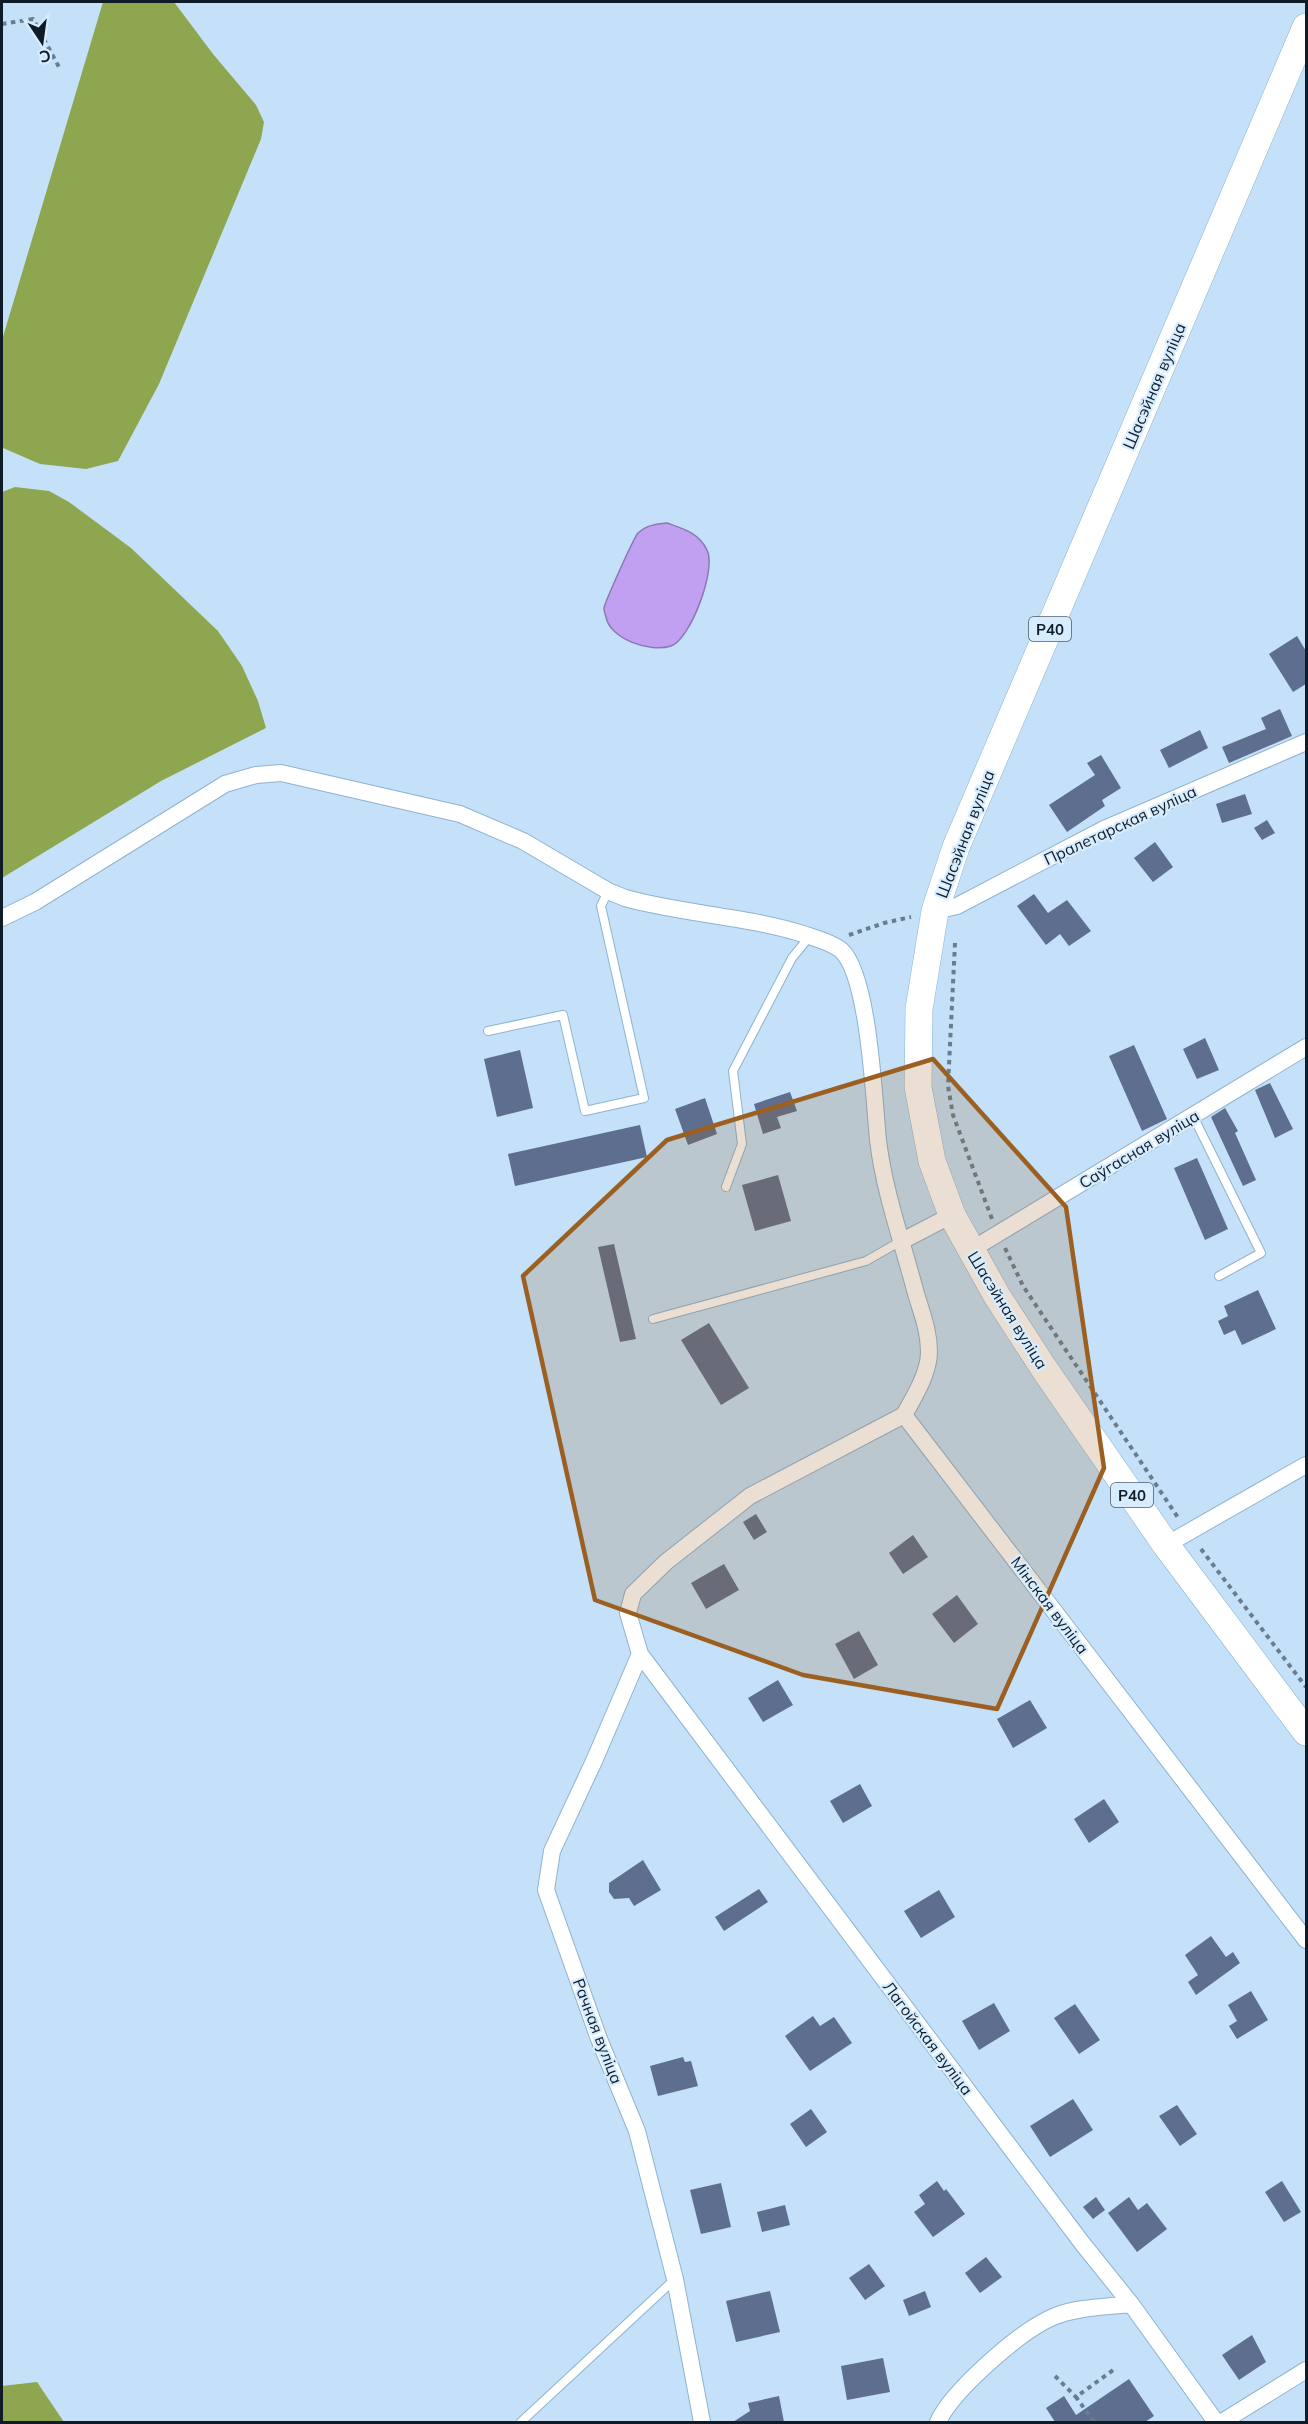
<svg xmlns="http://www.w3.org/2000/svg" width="1308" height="2424" font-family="Mulish,sans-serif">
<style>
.forest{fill:#8da64f}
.water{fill:#c2a0f1;stroke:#8c78b4;stroke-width:1.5}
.building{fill:#5d6e8f}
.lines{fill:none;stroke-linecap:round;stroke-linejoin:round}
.lane-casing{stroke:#8fb2ce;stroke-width:10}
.street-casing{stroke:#8fb2ce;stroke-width:18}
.primary-casing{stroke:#8fb2ce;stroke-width:28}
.path{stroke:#687d8e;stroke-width:4;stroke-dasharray:4.5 4.5;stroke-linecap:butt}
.lane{stroke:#fff;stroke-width:8}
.street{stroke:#fff;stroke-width:16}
.primary{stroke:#fff;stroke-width:27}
.marked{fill:#9b6021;fill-opacity:0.2;stroke:#9b6021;stroke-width:4.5;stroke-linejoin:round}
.labels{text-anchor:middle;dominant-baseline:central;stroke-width:4.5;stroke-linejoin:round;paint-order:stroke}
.shield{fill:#d7edff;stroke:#4b5b68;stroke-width:1.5}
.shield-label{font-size:15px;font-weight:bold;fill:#0f1c27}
.street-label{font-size:16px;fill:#0f1c27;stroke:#d7edff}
</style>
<rect width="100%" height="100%" fill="#c4e1f9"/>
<!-- forest -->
<path class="forest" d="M103,2H174L213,54L256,105L264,122L261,139L159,384L118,461L86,469L40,464L3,448L2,340Z
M15,487L49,491L69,502L131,548L218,631L242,666L258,701L266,728L161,781L2,878V492Z
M37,2382L64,2422H2V2386Z"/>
<!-- water -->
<path class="water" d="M667,523C684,529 699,533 707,550C717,569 690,640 671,646C650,653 610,639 606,617C605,614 604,611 604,608C605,602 634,537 638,533C647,525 656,524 667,523Z"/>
<!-- building -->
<path class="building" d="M1297,636L1306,651V684L1293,692L1269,654Z
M1280,709L1292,736L1229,763L1222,747L1266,729L1261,718Z
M1200,730L1208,748L1169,768L1160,750Z
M1101,755L1121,788L1102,800L1105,806L1067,832L1049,805L1095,775L1087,763Z
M1245,794L1252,814L1222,823L1216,804Z
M1267,820L1275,833L1262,840L1254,828Z
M1155,842L1173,867L1153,882L1134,858Z
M1034,894L1048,913L1067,900L1091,931L1069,946L1060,934L1046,945L1017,906Z
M1205,1038L1219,1070L1197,1079L1183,1049Z
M1134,1045L1167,1119L1142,1131L1109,1056Z
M520,1050L533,1108L497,1117L484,1059Z
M1270,1083L1293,1129L1275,1138L1255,1090Z
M790,1092L797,1111L777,1117L781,1128L763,1134L754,1104Z
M705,1098L717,1134L688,1145L675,1109Z
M1225,1108L1238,1131L1235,1133L1256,1180L1243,1186L1211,1117Z
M640,1125L647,1157L515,1186L508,1154Z
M1197,1158L1228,1229L1205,1240L1174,1168Z
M778,1175L791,1221L755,1231L742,1185Z
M614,1244L636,1339L620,1342L598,1247Z
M1258,1290L1276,1329L1242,1345L1235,1330L1224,1335L1218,1321L1228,1316L1224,1306Z
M709,1323L749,1388L721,1405L681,1340Z
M756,1514L767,1532L754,1540L743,1522Z
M913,1535L928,1557L903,1574L889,1553Z
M724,1564L739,1590L706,1609L691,1583Z
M957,1595L978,1624L954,1643L932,1614Z
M859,1631L878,1665L854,1679L835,1644Z
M778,1680L793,1705L763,1722L748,1698Z
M1030,1700L1047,1728L1013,1748L997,1719Z
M860,1784L872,1806L843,1823L830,1801Z
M1104,1799L1119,1822L1089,1843L1074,1819Z
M643,1860L661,1890L634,1906L629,1898L614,1899L609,1892V1883Z
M759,1889L768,1902L724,1931L715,1917Z
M939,1890L955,1917L921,1938L904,1911Z
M1211,1936L1226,1957L1233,1952L1240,1963L1196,1995L1188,1982L1198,1975L1185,1955Z
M1251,1991L1268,2020L1237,2039L1229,2026L1237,2021L1228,2005Z
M994,2003L1010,2031L979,2050L962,2021Z
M1075,2004L1100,2040L1079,2054L1054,2018Z
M813,2016L820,2026L834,2017L852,2043L810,2071L785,2036Z
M683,2057L685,2062L691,2061L698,2086L658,2096L650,2066Z
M1073,2099L1093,2130L1050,2157L1030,2126Z
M1177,2105L1197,2134L1180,2146L1159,2116Z
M811,2109L827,2132L806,2147L790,2124Z
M937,2181L944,2191L946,2189L965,2214L933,2237L914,2212L925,2204L919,2195Z
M1282,2181L1301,2212L1284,2222L1265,2192Z
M721,2183L731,2227L701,2234L690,2190Z
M1096,2197L1105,2210L1093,2219L1083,2207Z
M1129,2197L1138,2210L1147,2203L1167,2229L1137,2252L1108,2213Z
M785,2205L790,2225L762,2232L757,2212Z
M986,2257L1002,2277L980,2293L965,2273Z
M869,2264L885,2286L865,2300L849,2278Z
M770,2291L780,2332L736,2342L726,2301Z
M925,2291L931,2307L909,2316L903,2300Z
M1252,2335L1266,2362L1239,2380L1222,2355Z
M883,2358L890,2392L847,2400L841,2366Z
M1129,2379L1154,2416L1145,2422H1055L1046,2408L1064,2396L1076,2415Z
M779,2396L784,2422H733L750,2411L748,2403Z"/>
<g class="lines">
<defs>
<path id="lane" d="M488,1031L563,1015L585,1111L644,1098L601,906L608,891
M1193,1116L1261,1253L1219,1276
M726,1187L742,1144L733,1071L792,958L810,936
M653,1319L866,1261L901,1241
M521,2422L675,2279"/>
<path id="street" d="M935,911L957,906L1104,829L1306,742
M2,918L35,902L225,784L256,775L281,773L460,814L523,841L608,891L625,898C683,914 745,916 803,934C815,938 831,942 841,950C869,975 874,1100 878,1140C884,1191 902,1241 915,1290C921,1312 929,1329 929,1352C929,1373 914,1397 904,1415
M902,1241L952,1215
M971,1250L1306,1047
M904,1415L750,1496L666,1562L633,1594L628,1613L640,1654L1082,2243L1131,2304L1216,2422
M904,1415L1306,1940
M1166,1545L1306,1465
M640,1654L594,1761L552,1851L546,1890L599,2039L637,2131L675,2279L702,2422
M938,2422C952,2391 1020,2331 1053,2317C1076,2307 1106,2307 1131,2304
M1222,2422L1306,2370"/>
<path id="primary" d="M1306,27L956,847L935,911L919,1009L918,1087L932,1161L952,1215L997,1296L1045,1370L1166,1545L1306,1732"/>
</defs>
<!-- lane casing -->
<use href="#lane" class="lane-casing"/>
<!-- street casing -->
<use href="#street" class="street-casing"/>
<!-- primary casing -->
<use href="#primary" class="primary-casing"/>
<!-- path -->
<path class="path" d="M2,24L33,19L60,69
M849,935L884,923L911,917
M955,943L948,1086L953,1115L992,1219
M1005,1248L1023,1286L1179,1519
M1201,1549L1306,1687
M1055,2376L1076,2397
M1094,2422L1076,2397L1116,2368"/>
<!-- lane -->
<use href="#lane" class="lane"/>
<!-- street -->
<use href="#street" class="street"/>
<!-- primary -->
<use href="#primary" class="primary"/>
</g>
<!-- marked area -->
<path class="marked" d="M933,1059L1066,1207L1104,1468L997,1709L803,1675L595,1600L523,1276L667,1140Z"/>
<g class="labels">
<!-- shield labels -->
<g class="shield">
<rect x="1029" y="617" width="42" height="24" rx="4.5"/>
<rect x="1111" y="1483" width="42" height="24" rx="4.5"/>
</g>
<g class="shield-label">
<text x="1050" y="629">Р40</text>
<text x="1132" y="1495">Р40</text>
</g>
<!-- street labels -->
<g class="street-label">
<text transform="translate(1154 386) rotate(-67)">Шасэйная вуліца</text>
<text transform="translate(1120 825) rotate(-25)">Пралетарская вуліца</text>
<text transform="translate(965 834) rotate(-69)">Шасэйная вуліца</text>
<text transform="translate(1139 1149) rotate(-31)">Саўгасная вуліца</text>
<text transform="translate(1008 1310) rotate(58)">Шасэйная вуліца</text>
<text transform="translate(1050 1605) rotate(53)">Мінская вуліца</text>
<text transform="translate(598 2031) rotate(69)">Рачная вуліца</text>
<text transform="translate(928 2038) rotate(53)">Лагойская вуліца</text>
</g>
</g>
<!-- border -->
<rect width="1308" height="2424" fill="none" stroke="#0f1c27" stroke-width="6"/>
<!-- north arrow -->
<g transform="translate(42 42) rotate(167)" stroke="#d7edff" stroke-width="4.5" paint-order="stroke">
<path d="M0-4.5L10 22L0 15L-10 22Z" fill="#0f1c27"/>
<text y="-9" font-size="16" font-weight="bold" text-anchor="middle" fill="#0f1c27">С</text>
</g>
</svg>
